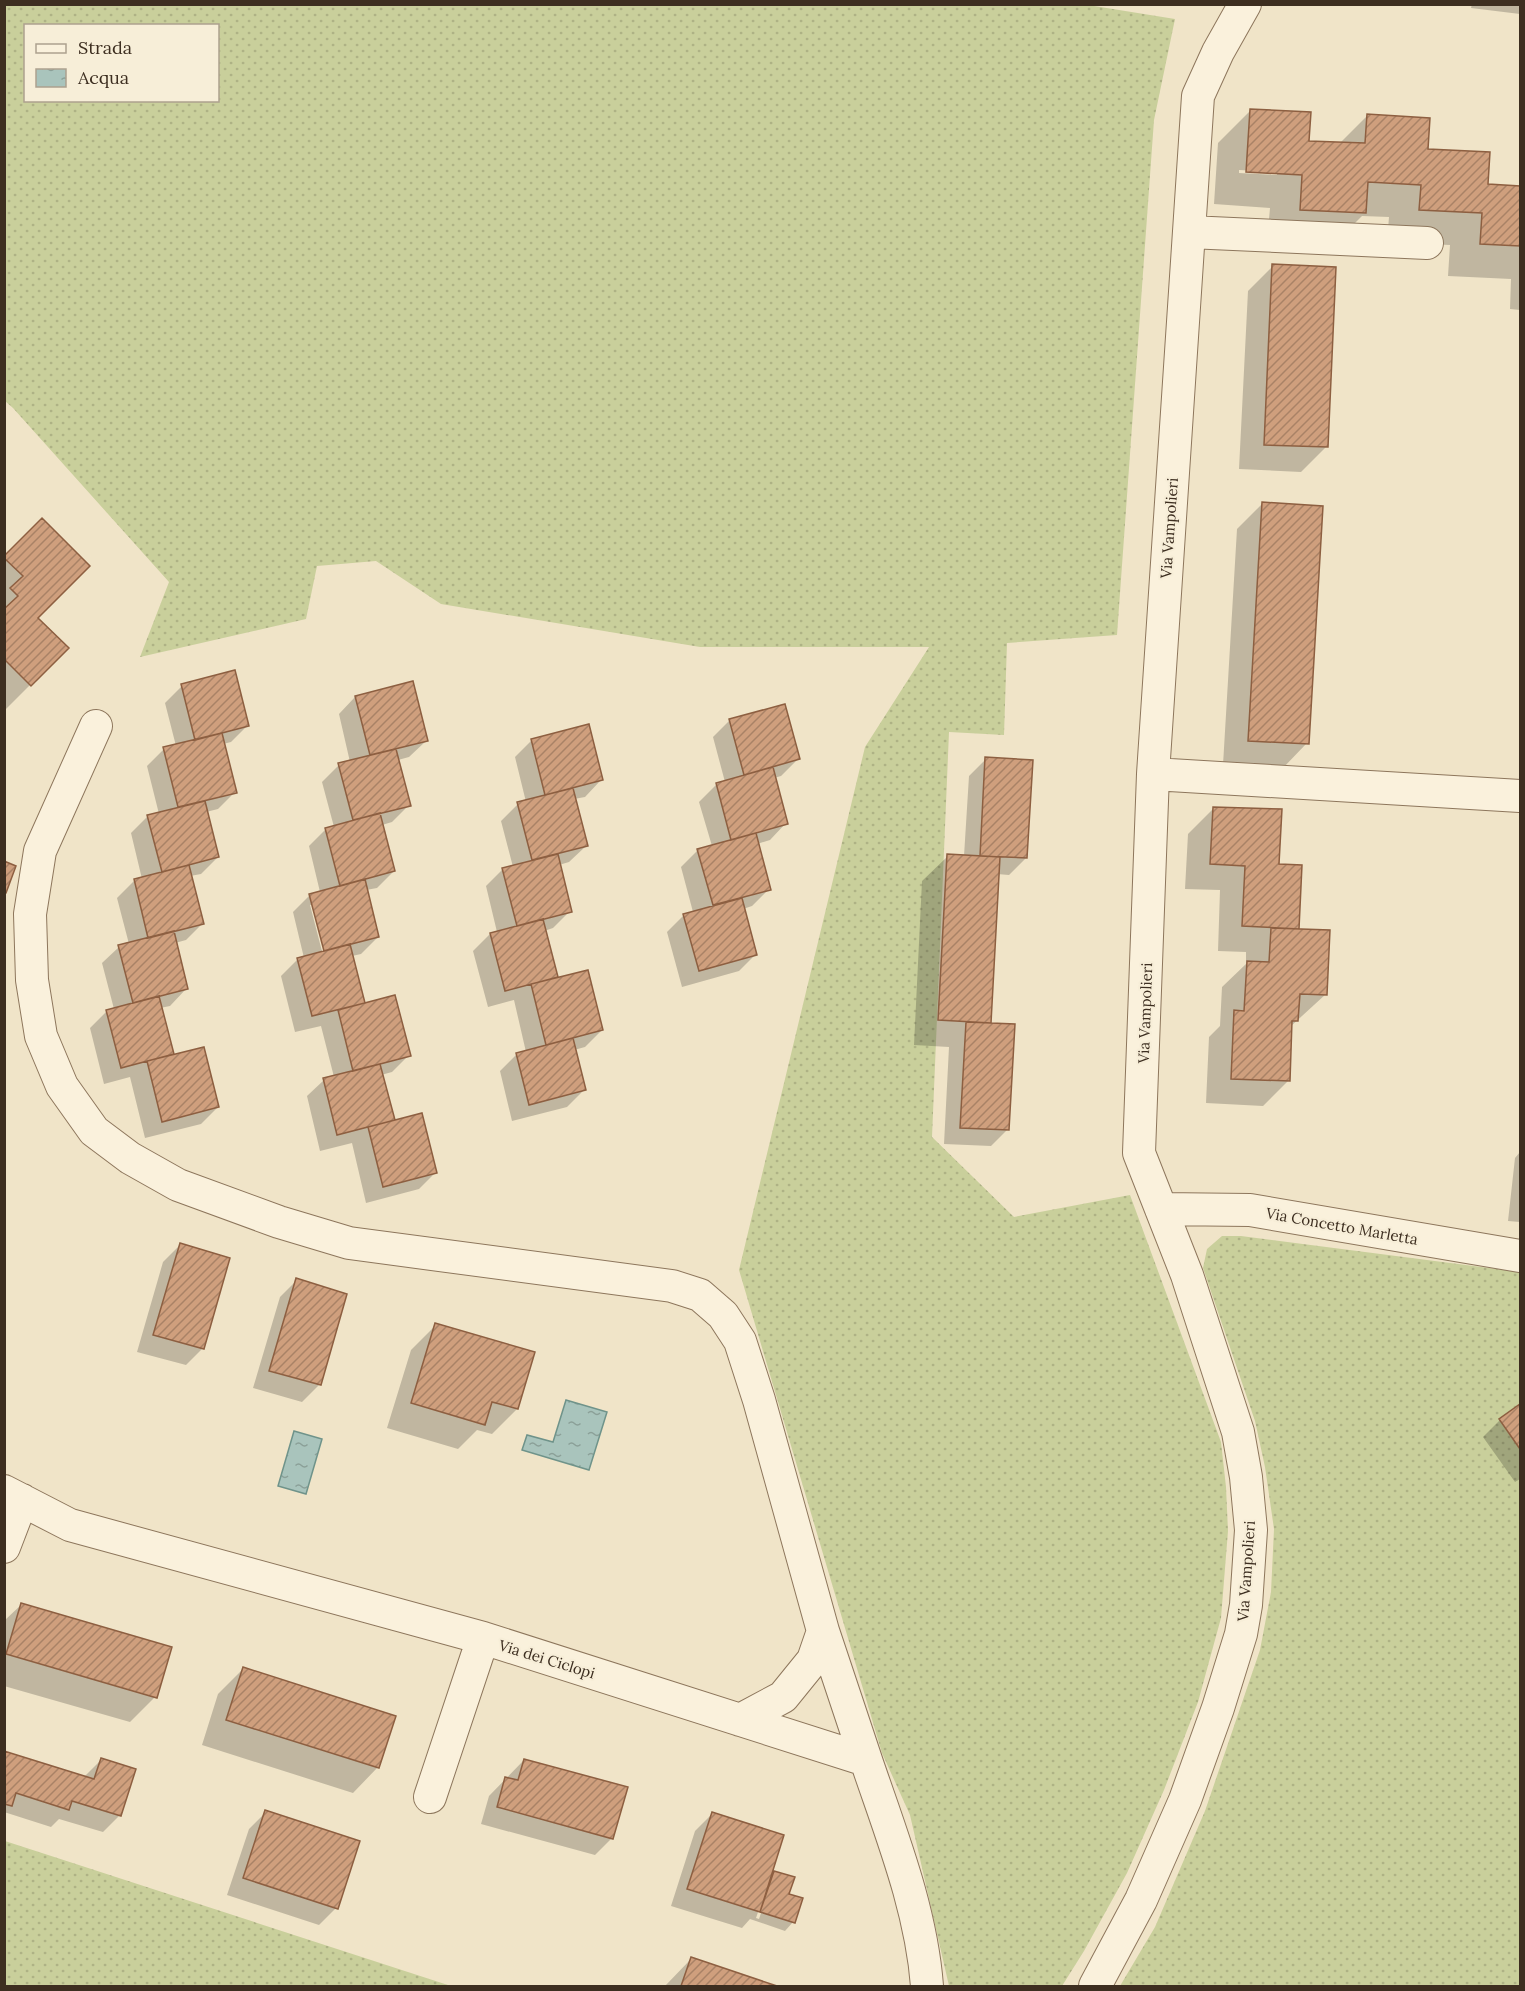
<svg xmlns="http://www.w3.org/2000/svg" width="1525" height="1991" font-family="Lora,serif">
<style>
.grass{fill:url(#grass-dots);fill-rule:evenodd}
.water{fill:url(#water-ripples);stroke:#6f938a;stroke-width:1.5}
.shadow{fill:#0003;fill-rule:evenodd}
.building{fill:url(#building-hatch);stroke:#8d5f41;stroke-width:1.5}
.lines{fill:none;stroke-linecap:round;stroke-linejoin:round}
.minor-casing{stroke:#8d765c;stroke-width:34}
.minor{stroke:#faf1dc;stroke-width:32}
.labels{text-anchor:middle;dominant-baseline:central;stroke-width:4.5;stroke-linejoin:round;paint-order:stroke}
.street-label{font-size:15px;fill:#3d2e20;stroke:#f7eed8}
</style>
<defs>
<pattern id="grass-dots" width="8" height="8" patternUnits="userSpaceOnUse" patternTransform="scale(1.5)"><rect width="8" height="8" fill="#c9cf9b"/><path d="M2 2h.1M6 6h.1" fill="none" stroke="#aeb285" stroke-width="1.8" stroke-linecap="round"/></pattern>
<pattern id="water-ripples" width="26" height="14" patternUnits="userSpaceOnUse" patternTransform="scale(1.5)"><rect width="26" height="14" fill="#a9c4bc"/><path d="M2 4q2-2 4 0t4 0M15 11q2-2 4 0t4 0" fill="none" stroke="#8ba098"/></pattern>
<pattern id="building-hatch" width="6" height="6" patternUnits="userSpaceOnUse" patternTransform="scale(1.5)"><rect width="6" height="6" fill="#cf9f7d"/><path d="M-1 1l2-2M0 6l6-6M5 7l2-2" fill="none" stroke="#a98266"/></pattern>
</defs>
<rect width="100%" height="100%" fill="#f0e4c8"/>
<!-- grass -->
<path class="grass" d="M1088,5L1175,19L1154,120L1117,635L1007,643L1004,735L949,732L932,1137L1014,1217L1130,1195L1221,1442L1226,1487L1228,1531L1221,1618L1198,1702L1164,1790L1127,1873L1084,1951L1062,1986H949L910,1815L882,1753L739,1270L865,747L929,647H700L441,604L376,561L317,566L306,619L140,657L169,582L13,408L5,401V5ZM26,26H218V100H26Z
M1222,1236H1241L1520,1272V1986H1120L1155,1927L1205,1811L1260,1650L1271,1592L1274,1529L1265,1467L1255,1421L1203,1268L1207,1249Z
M4,1841H5L451,1986H5Z"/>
<!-- water -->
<path class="water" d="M566,1400L607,1412L589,1470L522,1450L527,1435L553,1442Z
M294,1431L322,1439L306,1494L278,1486Z"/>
<!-- shadow -->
<path class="shadow" d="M1472,4H1520V14L1471,8Z
M1251,110L1308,142L1339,144L1367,116L1486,185L1520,187V310L1510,309L1511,279L1448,276L1450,245L1387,242L1389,217L1362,216L1332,246L1267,242L1270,208L1214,204L1218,143ZM1239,170L1277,172V175L1239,173Z
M1273,266L1326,447L1301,472L1239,469L1248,291Z
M1262,504L1307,743L1282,769L1223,765L1237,529Z
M42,520L36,618L67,648L5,710L4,558Z
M182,686L248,725L231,742L223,744L235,792L218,809L206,812L218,857L201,874L190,876L203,923L186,940L175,943L186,989L170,1006L160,1008L173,1056L218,1107L201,1124L145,1138L130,1077L104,1084L90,1028L107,1011L114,1009L102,963L119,947L129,944L117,898L134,881L142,879L131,833L148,816L159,814L147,766L164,749L176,746L165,703Z
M355,697L426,741L409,757L398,760L409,805L392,822L382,825L394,871L377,888L366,890L378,937L361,954L352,956L364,1004L409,1055L392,1072L381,1075L394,1122L436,1172L419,1189L366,1203L352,1143L320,1151L307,1096L324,1080L334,1077L321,1026L295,1032L281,976L298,959L304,958L293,912L310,895L320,892L309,846L326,829L334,827L322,782L339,765L350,762L339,714ZM310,905H313L327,958L324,959Z
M730,720L798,759L781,776L774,778L786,823L770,840L757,844L769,889L752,906L743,909L756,954L739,971L682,987L667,932L684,915L693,912L681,867L698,850L712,846L699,802L716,785L725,782L713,737Z
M532,740L601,780L585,797L574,799L586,846L569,862L559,865L570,911L553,928L544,931L557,979L602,1030L585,1047L574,1050L584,1090L567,1107L512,1121L500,1071L517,1054L526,1052L514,1000L488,1007L473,951L490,934L497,932L486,886L503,869L513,867L501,821L518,804L526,802L515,757Z
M986,759L1026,858L1009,875L997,874L989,1024L1008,1129L991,1146L944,1144L949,1047L914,1045L922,881L948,856H964L969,776Z
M1213,809L1278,865L1298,930L1326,994L1290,1027L1288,1081L1263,1106L1206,1103L1209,1037L1220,1026L1222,987L1246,964V952L1218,951L1220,890L1185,889L1188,834Z
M1520,1152V1222L1508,1221L1515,1158Z
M180,1245L203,1348L186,1365L137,1352L163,1262Z
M297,1280L346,1295L319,1385L302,1402L253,1388L280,1297Z
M436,1325L517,1409L492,1434L477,1430L458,1449L387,1428L411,1350Z
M1520,1406V1479L1515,1482L1483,1437L1500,1420Z
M22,1604L155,1697L130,1722L4,1686V1621Z
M243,1669L378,1767L353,1793L202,1745L218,1694Z
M4,1752L84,1777L102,1759L120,1815L103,1832L59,1819L51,1827L4,1812Z
M524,1760L612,1838L595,1855L481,1824L489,1796Z
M266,1812L336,1908L319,1925L227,1895L249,1829Z
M712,1814L770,1877L774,1872L787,1895L793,1922L785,1931L750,1919L742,1928L671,1906L695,1831ZM769,1880H772L759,1919L756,1918Z
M691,1959L772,1986H665Z"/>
<!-- building -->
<path class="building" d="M1250,109L1311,112L1309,141L1365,143L1367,114L1430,118L1428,149L1490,152L1488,184L1520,186V246L1480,244L1482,213L1419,210L1421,185L1368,182L1366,213L1300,210L1302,175L1246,172Z
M1272,264L1336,267L1328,447L1264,445Z
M1262,502L1323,506L1309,744L1248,741Z
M42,518L90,566L38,618L69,648L31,686L4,659V609L18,596L10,588L23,576L4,558V556Z
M235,670L249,726L195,740L181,684Z
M413,681L428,741L370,755L355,696Z
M785,704L800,759L744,775L729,719Z
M589,724L603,780L545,795L531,739Z
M222,733L237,793L178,807L163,747Z
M396,749L411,806L353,820L338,763Z
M985,757L1033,760L1027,858L980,856Z
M773,767L788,824L731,840L716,783Z
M573,788L588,846L532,860L517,802Z
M205,801L219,857L162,872L147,815Z
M1213,807L1282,809L1279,864L1302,865L1299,929L1242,926L1245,866L1210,864Z
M380,813L395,871L340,886L325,828Z
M756,833L771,890L713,905L697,849Z
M558,854L572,912L517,926L502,868Z
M947,854L1000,857L991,1023L938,1020Z
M4,861L16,866L6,893H4Z
M189,865L204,924L148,938L134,879Z
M365,879L379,937L324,951L309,894Z
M742,898L757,955L699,971L683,914Z
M543,919L558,977L505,991L490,933Z
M1271,928L1330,930L1327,995L1300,994L1298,1021H1292L1290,1081L1231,1079L1234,1010L1244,1011L1247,961L1269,962Z
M174,931L188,989L133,1003L118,945Z
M350,944L365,1003L312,1016L297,958Z
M588,970L603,1030L546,1045L531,984Z
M395,995L411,1056L353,1071L338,1010Z
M159,996L174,1054L121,1068L106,1010Z
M966,1022L1015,1024L1009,1130L960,1128Z
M573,1038L586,1090L529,1105L516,1053Z
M204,1047L219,1107L162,1122L147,1061Z
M380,1064L395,1120L337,1135L323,1078Z
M422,1113L437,1173L383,1187L368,1127Z
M180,1243L230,1258L204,1349L153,1335Z
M296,1278L347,1294L321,1385L269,1371Z
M435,1323L535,1352L518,1409L492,1402L485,1425L411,1403Z
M1520,1404V1449L1499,1419Z
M21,1603L172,1647L157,1698L6,1654Z
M243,1667L396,1716L379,1768L226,1720Z
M4,1751L94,1779L101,1758L136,1769L121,1816L72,1801L69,1810L16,1793L12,1806L4,1804Z
M524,1759L628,1787L613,1839L497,1807L505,1777L518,1780Z
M265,1810L360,1841L338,1909L243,1878Z
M712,1812L784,1835L760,1912L687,1889Z
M774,1871L795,1877L789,1894L803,1898L795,1923L760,1912Z
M691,1957L777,1986H681Z"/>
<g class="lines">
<defs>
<path id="minor" d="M1189,232L1427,243
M96,726L40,851L30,914L32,980L41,1036L62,1086L94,1131L130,1158L178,1185L279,1222L349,1243L672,1286L700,1295L723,1315L740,1341L759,1400L823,1631L866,1760
M1153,774L1520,796
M1161,1209L1250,1210L1520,1256
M4,1491L70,1525L483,1638L866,1760C891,1834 921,1908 927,1986
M4,1547L22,1500
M740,1720L783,1697L813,1660L823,1631
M430,1797L483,1638
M1095,1986L1141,1900L1185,1800L1218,1708L1241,1634L1246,1605L1251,1530L1246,1477L1238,1432L1187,1275L1139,1153L1153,774L1198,96L1218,52L1245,4"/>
</defs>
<!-- minor casing -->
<use href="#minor" class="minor-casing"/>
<!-- minor -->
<use href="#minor" class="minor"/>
</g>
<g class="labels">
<!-- street labels -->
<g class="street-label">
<text transform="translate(1169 528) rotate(-86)">Via Vampolieri</text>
<text transform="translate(1145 1013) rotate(-88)">Via Vampolieri</text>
<text transform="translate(1342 1226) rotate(10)">Via Concetto Marletta</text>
<text transform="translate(1246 1571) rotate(-86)">Via Vampolieri</text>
<text transform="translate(547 1659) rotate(17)">Via dei Ciclopi</text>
</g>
</g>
<!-- border -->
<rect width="1525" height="1991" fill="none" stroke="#3d2e20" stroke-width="12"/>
<!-- legend -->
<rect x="24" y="24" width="195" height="78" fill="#f7eed8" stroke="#ada18e" stroke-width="1.5"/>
<rect x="36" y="44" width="30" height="9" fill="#faf1dc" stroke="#ada18e" stroke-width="1.5"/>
<text x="78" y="54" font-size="18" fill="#3d2e20">Strada</text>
<rect x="36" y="69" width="30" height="18" fill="url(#water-ripples)" stroke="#ada18e" stroke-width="1.5"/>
<text x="78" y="84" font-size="18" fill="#3d2e20">Acqua</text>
</svg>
